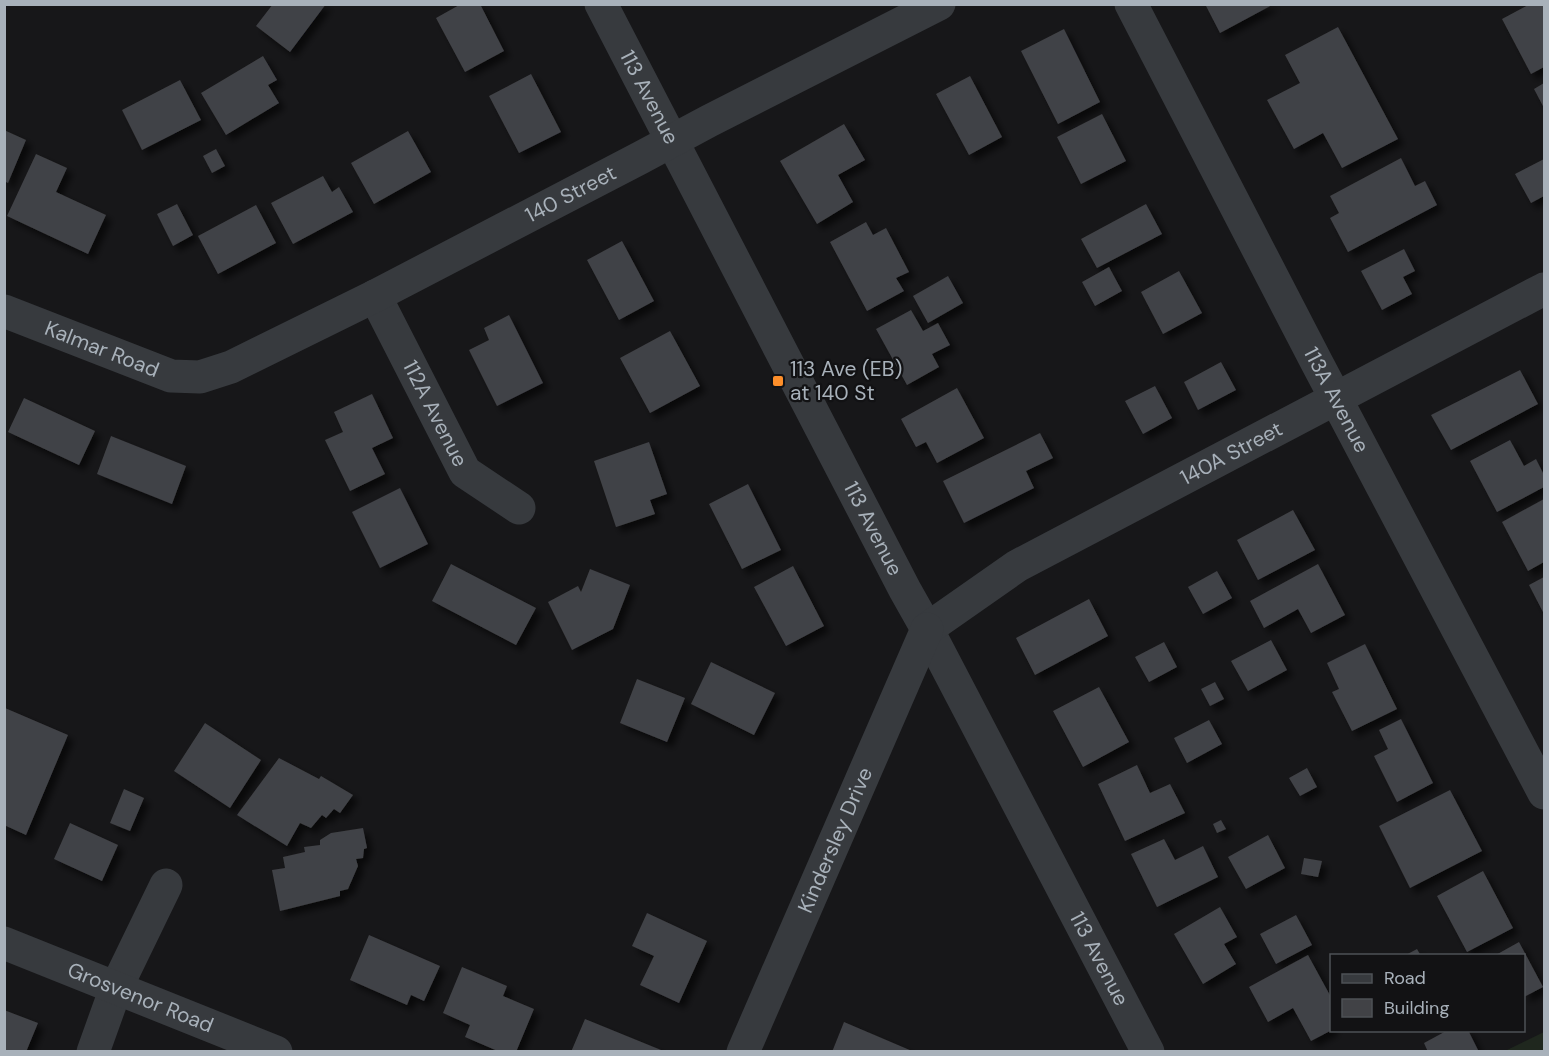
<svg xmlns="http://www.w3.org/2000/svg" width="1549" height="1056" font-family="'DM Sans',sans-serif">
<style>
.green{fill:#1f271e}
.building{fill:#414246;filter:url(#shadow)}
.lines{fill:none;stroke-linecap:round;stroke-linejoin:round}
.minor{stroke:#373a3e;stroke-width:33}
.tertiary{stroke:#373a3e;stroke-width:33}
.poi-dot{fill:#fe8f2a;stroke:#121214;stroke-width:2}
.labels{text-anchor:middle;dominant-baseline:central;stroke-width:4.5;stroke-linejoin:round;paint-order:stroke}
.street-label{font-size:21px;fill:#a8b1ba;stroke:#121214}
.poi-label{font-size:21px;fill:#a8b1ba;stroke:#121214;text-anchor:start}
</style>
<defs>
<filter id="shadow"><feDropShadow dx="5.5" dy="5.5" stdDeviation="3" flood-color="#0009"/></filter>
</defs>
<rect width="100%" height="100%" fill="#171719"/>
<!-- green -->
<path class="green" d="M1544,1032V1051H1505Z"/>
<!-- building -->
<path class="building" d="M273,4H326L290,52L256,26Z
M461,4H480L504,51L465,72L436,18Z
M1205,4H1274L1220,33Z
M1530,4H1544V67L1531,74L1502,19Z
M1338,27L1398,139L1342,168L1323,133L1294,149L1267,100L1300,83L1285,55Z
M1064,29L1100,102L1058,124L1021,51Z
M263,56L277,80L268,85L279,103L226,135L201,93Z
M531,74L561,132L519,153L489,96Z
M970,76L1002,137L969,155L936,94Z
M180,80L201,120L142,150L122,110Z
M1544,83V108L1534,89Z
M1102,114L1126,161L1081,184L1057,137Z
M844,124L865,160L838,175L853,202L817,224L780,161Z
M4,130L26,140L8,183L4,181Z
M408,131L431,172L374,204L351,163Z
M216,149L225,166L212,173L203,156Z
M36,154L67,168L56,192L106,215L88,254L7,216Z
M1401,158L1415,186L1425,181L1437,205L1348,252L1330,218L1339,213L1330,196Z
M1544,159V196L1531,203L1515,174Z
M323,176L332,192L339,187L353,212L293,244L271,203Z
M177,204L193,235L173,246L157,214Z
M1146,204L1162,234L1097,268L1081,239Z
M256,205L276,243L218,274L198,236Z
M866,222L873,235L886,228L909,272L896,278L904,291L867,311L830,242Z
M622,241L654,301L619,320L587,260Z
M1404,249L1415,271L1403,277L1412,294L1382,310L1361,271Z
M1109,267L1122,291L1095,306L1082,282Z
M1179,271L1202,313L1163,334L1141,292Z
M948,276L963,303L928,323L913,296Z
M911,310L923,331L938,323L950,345L932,354L939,367L907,385L876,329Z
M509,315L543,383L497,406L469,350L489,340L484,328Z
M670,331L700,386L650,413L620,358Z
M1221,362L1236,390L1198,410L1184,382Z
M1520,370L1538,404L1451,450L1431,415Z
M1155,386L1172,418L1143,434L1125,401Z
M957,388L984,438L937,463L926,442L916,447L901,419Z
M372,394L393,438L372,448L385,474L350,491L325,440L343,432L334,412Z
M24,398L95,431L79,465L8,432Z
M1040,433L1053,458L1026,471L1034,488L964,523L943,481Z
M111,436L186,466L172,504L97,474Z
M1510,440L1524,466L1536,459L1544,475V487L1497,512L1470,461Z
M649,442L667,494L650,500L655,514L616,527L594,461Z
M748,484L781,550L742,569L709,504Z
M400,488L428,544L380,568L352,512Z
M1544,499V562L1528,571L1502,522Z
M1293,510L1315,550L1258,580L1237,540Z
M451,564L536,608L516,645L432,601Z
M1318,564L1345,615L1311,633L1298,609L1264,628L1250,601Z
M793,566L824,626L786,646L754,587Z
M590,569L630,585L613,629L572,650L548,602L578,586L581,592Z
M1217,571L1232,598L1203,614L1188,587Z
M1544,577V614L1529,585Z
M1089,599L1108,636L1035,675L1016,638Z
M1271,640L1287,670L1248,691L1231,661Z
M1164,642L1177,667L1149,682L1135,657Z
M1365,644L1397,709L1352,731L1332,692L1339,689L1327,663Z
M711,662L775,693L754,735L691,704Z
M637,679L685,698L667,742L620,723Z
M1215,682L1224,699L1210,706L1201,689Z
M1099,687L1129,742L1083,767L1053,711Z
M5,708L68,735L26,835L4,825V798L6,794L5,793Z
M1401,719L1433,783L1397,802L1374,756L1388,749L1379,730Z
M1209,720L1222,744L1187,763L1174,738Z
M205,723L261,760L230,808L174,771Z
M279,758L319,779L321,776L353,795L340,813L334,809L326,818L322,815L311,828L300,823L287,846L237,815Z
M1137,765L1150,793L1170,784L1185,813L1125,841L1098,784Z
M1307,768L1317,787L1300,796L1289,778Z
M124,789L144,798L130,831L110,823Z
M1450,790L1482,851L1410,888L1379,826Z
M1221,820L1226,829L1217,833L1213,824Z
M70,823L118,845L102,881L54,859Z
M363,828L367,848L364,849L363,858L356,859L358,866L348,889L340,891V896L280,911L272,870L285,868L283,857L305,852L304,847L320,845V840L331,833Z
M1268,835L1285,868L1246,889L1228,857Z
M1164,839L1175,860L1203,846L1218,877L1157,907L1131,854Z
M1304,858L1322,861L1318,877L1301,874Z
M1483,871L1513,928L1467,952L1437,896Z
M1220,907L1237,937L1224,944L1236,964L1203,984L1174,934Z
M647,913L707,941L679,1003L640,985L654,956L632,946Z
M1296,915L1312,945L1276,964L1260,934Z
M369,935L440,966L424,1001L411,995L407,1005L350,980Z
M1519,942L1543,987L1524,997V956H1494Z
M1417,949L1421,956H1404Z
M1308,955L1332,999V1030L1311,1041L1293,1008L1268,1022L1249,987Z
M462,967L507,986L503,996L534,1009L516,1052H500L465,1037L470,1025L443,1013Z
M4,1010L38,1023L26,1052H4Z
M585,1019L661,1050V1052H571Z
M844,1022L912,1051V1052H832Z
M1448,1030H1468L1479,1052H1428L1424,1043Z"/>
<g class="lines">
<!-- minor -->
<g class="minor">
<path id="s1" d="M601,4L905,590L927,629L1148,1052"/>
<path id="s2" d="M1131,4L1317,363L1544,793"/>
<path id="s3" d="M375,296L465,472L519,508"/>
<path id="s4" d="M4,311L171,376L200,377L231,367L375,296L640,158L709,121L939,4"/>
<path id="s5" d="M927,629L1017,566L1544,289"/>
<path d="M93,1052L116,988L166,885"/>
<path id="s6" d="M743,1052L927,629"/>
</g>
<!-- tertiary -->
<path class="tertiary" id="s7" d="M4,943L276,1052"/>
</g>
<!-- markers -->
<rect class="poi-dot" x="772" y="375" width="12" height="12" rx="3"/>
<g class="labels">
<!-- street labels -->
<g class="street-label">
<text stroke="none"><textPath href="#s1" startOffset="105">113 Avenue</textPath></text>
<text stroke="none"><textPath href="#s4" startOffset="622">140 Street</textPath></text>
<text stroke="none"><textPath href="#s4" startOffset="105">Kalmar Road</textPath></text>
<text stroke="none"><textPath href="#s2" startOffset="446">113A Avenue</textPath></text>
<text stroke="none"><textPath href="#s3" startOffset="132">112A Avenue</textPath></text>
<text stroke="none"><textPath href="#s5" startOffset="352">140A Street</textPath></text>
<text stroke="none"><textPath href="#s1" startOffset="591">113 Avenue</textPath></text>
<text stroke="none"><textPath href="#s6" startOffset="231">Kindersley Drive</textPath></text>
<text stroke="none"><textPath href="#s1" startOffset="1077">113 Avenue</textPath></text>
<text stroke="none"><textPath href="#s7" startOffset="147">Grosvenor Road</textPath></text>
</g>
<!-- poi labels -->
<g class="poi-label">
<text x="790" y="369">113 Ave (EB)<tspan x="790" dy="24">at 140 St</tspan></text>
</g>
</g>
<!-- border -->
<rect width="1549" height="1056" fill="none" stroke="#a8b1ba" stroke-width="12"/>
<!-- legend -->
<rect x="1330" y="954" width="195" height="78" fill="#121214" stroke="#4e5256" stroke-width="1.5"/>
<rect x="1342" y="974" width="30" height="9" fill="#373a3e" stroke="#4e5256" stroke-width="1.5"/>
<text x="1384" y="984" font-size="18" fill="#a8b1ba">Road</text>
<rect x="1342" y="999" width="30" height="18" fill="#414246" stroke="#4e5256" stroke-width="1.5"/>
<text x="1384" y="1014" font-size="18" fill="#a8b1ba">Building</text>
</svg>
